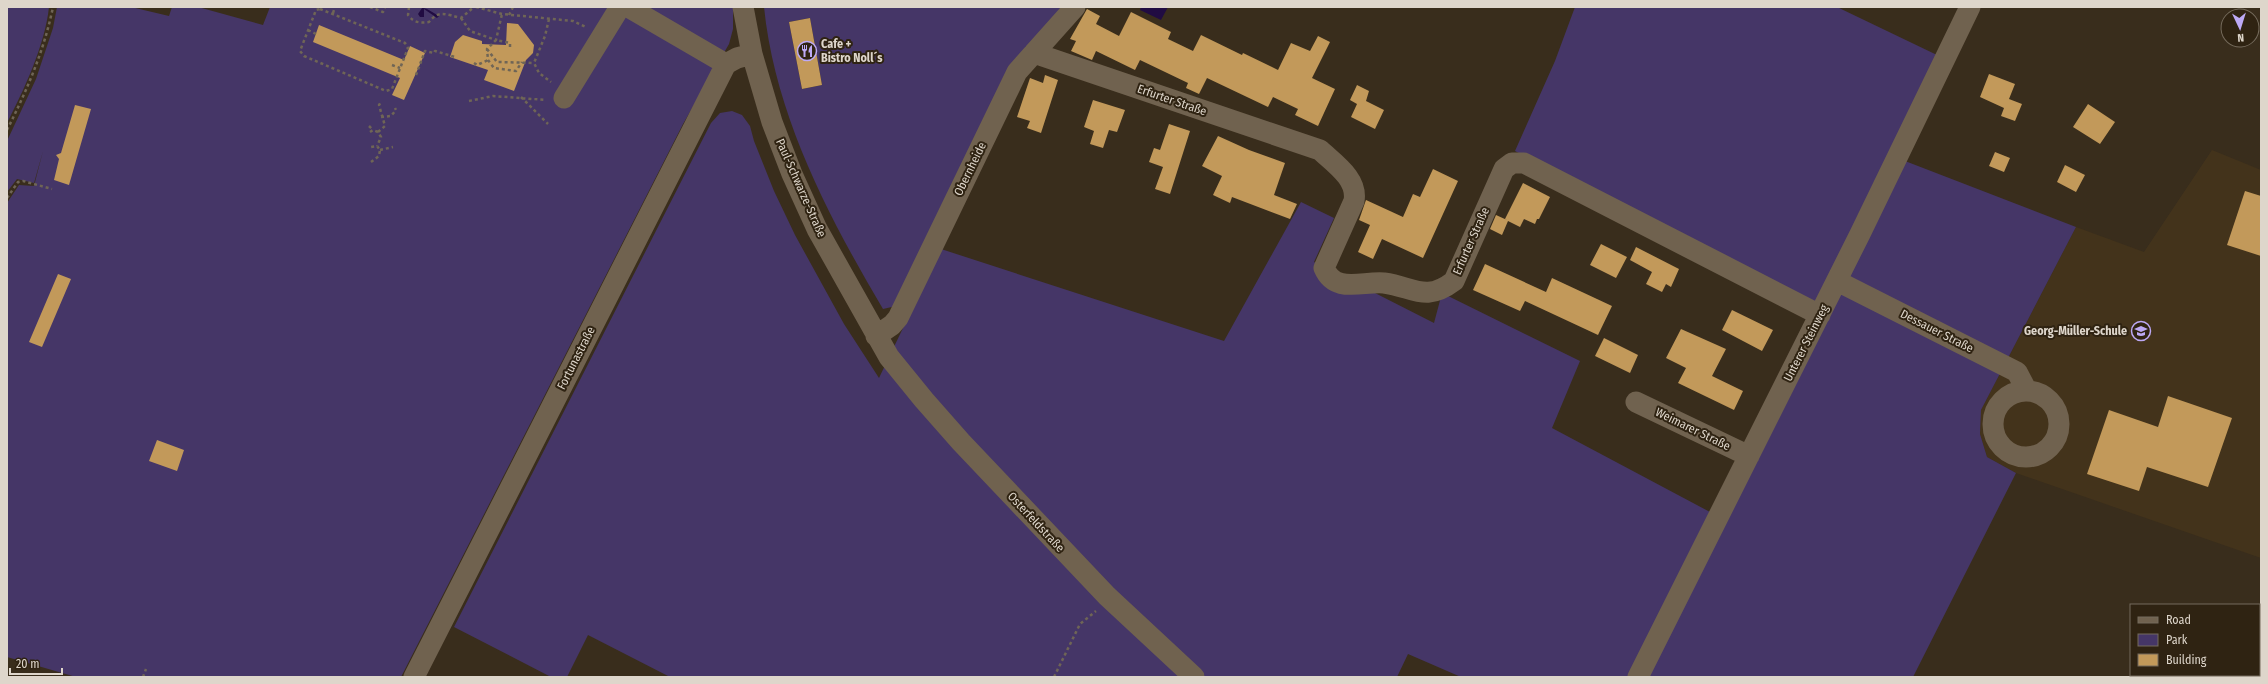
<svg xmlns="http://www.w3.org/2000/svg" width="2268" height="684" font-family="'Fira Sans Condensed',sans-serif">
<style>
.built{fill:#43331b}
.green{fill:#453667;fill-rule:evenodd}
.water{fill:#210c42}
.building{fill:#c2995a}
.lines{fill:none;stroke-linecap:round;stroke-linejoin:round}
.path{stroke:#6f6556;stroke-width:2.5;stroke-dasharray:3 3;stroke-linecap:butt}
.minor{stroke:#70624f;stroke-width:21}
.labels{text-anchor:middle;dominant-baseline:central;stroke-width:4;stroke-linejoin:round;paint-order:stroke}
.poi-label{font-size:12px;font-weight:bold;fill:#ded6cb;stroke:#2f2312;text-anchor:start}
.street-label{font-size:12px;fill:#ded6cb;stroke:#2f2312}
</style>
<rect width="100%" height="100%" fill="#392d1c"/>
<!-- built -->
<path class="built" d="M2212,150L2261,170V558L2016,473L1987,457L1980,434L1981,410L2076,227L2144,252Z"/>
<!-- green -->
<path class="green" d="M7,7H49C45,45 24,90 7,123Z
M57,7H131L169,16L172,7H198L263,25L270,7H733V29L729,44L683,124L401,677H76L7,657V203L19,185L34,186L43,151L34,183L17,179L7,192V141L36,79L53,28Z
M764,7H1064L896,306L883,309C828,216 775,115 764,7ZM810,18L822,85L802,89L789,22Z
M1575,7H1837L1937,55L1818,303L1515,151L1555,61Z
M732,111L742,115L750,126L754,141L774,191L795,235L844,324L879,378L941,249L1224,341L1301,202L1334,218L1314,262L1434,323L1442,293L1580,361L1552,428L1710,512L1630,677H1461L1408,654L1397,677H670L588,635L567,677H551L454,627L711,123L720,113Z
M1905,161L2076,227L1981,410L1980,434L1987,457L2016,473L1913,677H1649Z"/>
<!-- water -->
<path class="water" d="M420,7L427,9L439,16L437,18L424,9V17H420L418,14L422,8Z
M1141,7H1168L1161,20L1140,10Z"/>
<!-- building -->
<path class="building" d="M1087,9L1100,16L1096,24L1119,36L1131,12L1171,32L1168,39L1193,51L1201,35L1242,55L1243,53L1278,70L1291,43L1310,51L1318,36L1330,42L1312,78L1335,89L1318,126L1295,115L1298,109L1273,97L1268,107L1207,78L1199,94L1186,88L1188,83L1140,60L1135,70L1096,51L1092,60L1071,51L1076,41L1070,39Z
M810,18L822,85L802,89L789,22Z
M507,23L518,24L534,45L533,53L526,60L514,91L484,80L488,70L450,57L455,42L463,35L482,41V44L506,45Z
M319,25L404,60L410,46L425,53L404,100L392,95L400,78L313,42Z
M1989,74L2015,84L2009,99L2022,104L2015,121L2001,116L2004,108L1980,97Z
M1045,75L1058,80L1041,133L1027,128L1030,121L1017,117L1030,78L1043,83Z
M1357,85L1369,91L1366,101L1384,110L1375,129L1351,117L1357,104L1350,100Z
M1093,100L1125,110L1117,132L1109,130L1103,148L1090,144L1094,131L1084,127Z
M2088,104L2115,122L2100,144L2073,127Z
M75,105L91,109L69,185L54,180L59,159L56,155L61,153Z
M1169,124L1190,131L1170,194L1155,189L1163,167L1149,162L1154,148L1160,150Z
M1218,136L1249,150L1285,163L1274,195L1297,204L1290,219L1232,197L1230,203L1213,195L1222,176L1202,166Z
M1995,152L2010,158L2004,172L1989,166Z
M2065,165L2085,175L2076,192L2057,182Z
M1433,169L1458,181L1423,258L1382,239L1373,259L1358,252L1370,225L1359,220L1366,200L1403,217L1413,194L1420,197Z
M1523,183L1550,197L1539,219H1537L1535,224L1524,219L1520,227L1508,221L1502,235L1490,229L1496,215L1507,220L1505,219Z
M2245,191L2261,196V256L2227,245Z
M1601,244L1627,257L1616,278L1590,265Z
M1636,247L1679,269L1671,287L1666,284L1662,292L1646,284L1652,272L1630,260Z
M1485,264L1546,292L1552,278L1612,306L1598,335L1525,301L1520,311L1473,290Z
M58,274L71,279L42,347L29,342Z
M1732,310L1773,330L1762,351L1722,330Z
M1681,329L1726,349L1712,376L1743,391L1734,410L1678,383L1686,368L1666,358Z
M1604,338L1638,355L1630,373L1595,356Z
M2168,396L2232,418L2208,487L2147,467L2139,491L2087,474L2109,410L2158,427Z
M157,440L184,450L177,471L149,461Z"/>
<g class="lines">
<!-- path -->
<path class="path" d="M370,7L383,12L385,7
M409,7L408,15C414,23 420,23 429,22C439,9 447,15 461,18L474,7
M476,7L502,14L573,21L586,27
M320,9L405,43L408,48L392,89L386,91L304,56L300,51L316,10Z
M333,13L335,7
M509,15L513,7
M461,18L470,31L496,40L502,14
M549,19L545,36L534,63L539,73L551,82
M308,30L316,34
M510,47V43L496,40L487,49L488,60L494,68L516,71L522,62
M487,49L497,62L534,63
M474,63L477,65L488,60
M392,65L400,68
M416,75L425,51L434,53L435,51L455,57
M521,97L548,124
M469,101L493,96L546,100
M381,117L391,116L396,110L395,108
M369,126L373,130
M7,130C27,90 44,51 53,7
M370,132L373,130L378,132L381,137L377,146
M378,132L385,126L379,105L381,102
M380,150L393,147
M371,162L379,156L380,150L377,146L371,147
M7,198L18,182L23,181L52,189
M143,677L146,669
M1054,677L1080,624L1096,611"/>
<!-- minor -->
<path class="minor" d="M628,7L726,64
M743,7L752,54L772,122L792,174L817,229L889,357L924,400L961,442L1107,596L1194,677
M1034,53L1320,150C1335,164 1358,179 1354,201L1324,268C1335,294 1362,281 1384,283C1414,287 1425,303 1454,281L1504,169L1512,163H1524L1820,315
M564,98L620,7
M1837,281L2017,372L2027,391
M876,336L892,325L898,318L1017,72L1075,7
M1993 424a33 33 0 1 1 66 0a33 33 0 1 1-66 0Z
M1636,402L1749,456
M414,677L726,64L737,58L752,54
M1638,677L1860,234L1970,7"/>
</g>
<!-- icons -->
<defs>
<symbol id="restaurant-ring" viewBox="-11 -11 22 22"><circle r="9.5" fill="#2f2312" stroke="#bda9f5" stroke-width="1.5"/><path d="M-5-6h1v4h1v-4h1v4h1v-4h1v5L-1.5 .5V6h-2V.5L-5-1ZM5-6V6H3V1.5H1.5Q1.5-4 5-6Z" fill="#bda9f5"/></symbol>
<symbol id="school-ring" viewBox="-11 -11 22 22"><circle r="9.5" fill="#2f2312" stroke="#bda9f5" stroke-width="1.5"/><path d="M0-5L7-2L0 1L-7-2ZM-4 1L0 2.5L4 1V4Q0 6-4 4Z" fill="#bda9f5"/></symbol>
</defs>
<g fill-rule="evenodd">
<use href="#restaurant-ring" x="796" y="40" width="22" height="22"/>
<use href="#school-ring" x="2130" y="320" width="22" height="22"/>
</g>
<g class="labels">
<!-- poi labels -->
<g class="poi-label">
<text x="821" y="44">Cafe +<tspan x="821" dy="14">Bistro Noll´s</tspan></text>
<text x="2127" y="331" text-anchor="end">Georg-Müller-Schule</text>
</g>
<!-- street labels -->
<g class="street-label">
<text transform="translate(1172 100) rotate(19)">Erfurter Straße</text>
<text transform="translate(970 169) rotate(-64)">Obernheide</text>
<text transform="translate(801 188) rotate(66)">Paul-Schwarze-Straße</text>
<text transform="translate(1471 241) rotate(-66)">Erfurter Straße</text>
<text transform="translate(1937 331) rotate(27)">Dessauer Straße</text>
<text transform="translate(1806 343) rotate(-63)">Unterer Steinweg</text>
<text transform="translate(576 358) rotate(-63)">Fortunastraße</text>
<text transform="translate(1693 429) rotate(26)">Weimarer Straße</text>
<text transform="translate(1036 522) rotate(47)">Osterfeldstraße</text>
</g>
</g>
<!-- border -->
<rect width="2268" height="684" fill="none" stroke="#ded6cb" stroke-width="16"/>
<!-- legend -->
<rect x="2130" y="604" width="130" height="72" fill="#2f2312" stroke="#756b5c"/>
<rect x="2138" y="617" width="20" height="6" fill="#70624f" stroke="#756b5c"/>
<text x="2166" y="624" font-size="12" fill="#ded6cb">Road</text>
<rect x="2138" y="634" width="20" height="12" fill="#453667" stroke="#756b5c"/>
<text x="2166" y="644" font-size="12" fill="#ded6cb">Park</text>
<rect x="2138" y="654" width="20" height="12" fill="#c2995a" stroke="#756b5c"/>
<text x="2166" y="664" font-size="12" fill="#ded6cb">Building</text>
<!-- north arrow -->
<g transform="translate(2240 28) rotate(176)"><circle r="19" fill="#2f2312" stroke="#756b5c"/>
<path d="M0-3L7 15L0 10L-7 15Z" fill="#bda9f5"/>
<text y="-6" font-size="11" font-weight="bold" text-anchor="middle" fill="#ded6cb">N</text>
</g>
<!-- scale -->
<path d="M10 668v6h52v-6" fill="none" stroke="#ded6cb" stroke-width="2"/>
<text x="16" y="668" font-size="12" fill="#ded6cb" stroke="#2f2312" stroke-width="3" paint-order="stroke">20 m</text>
</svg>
